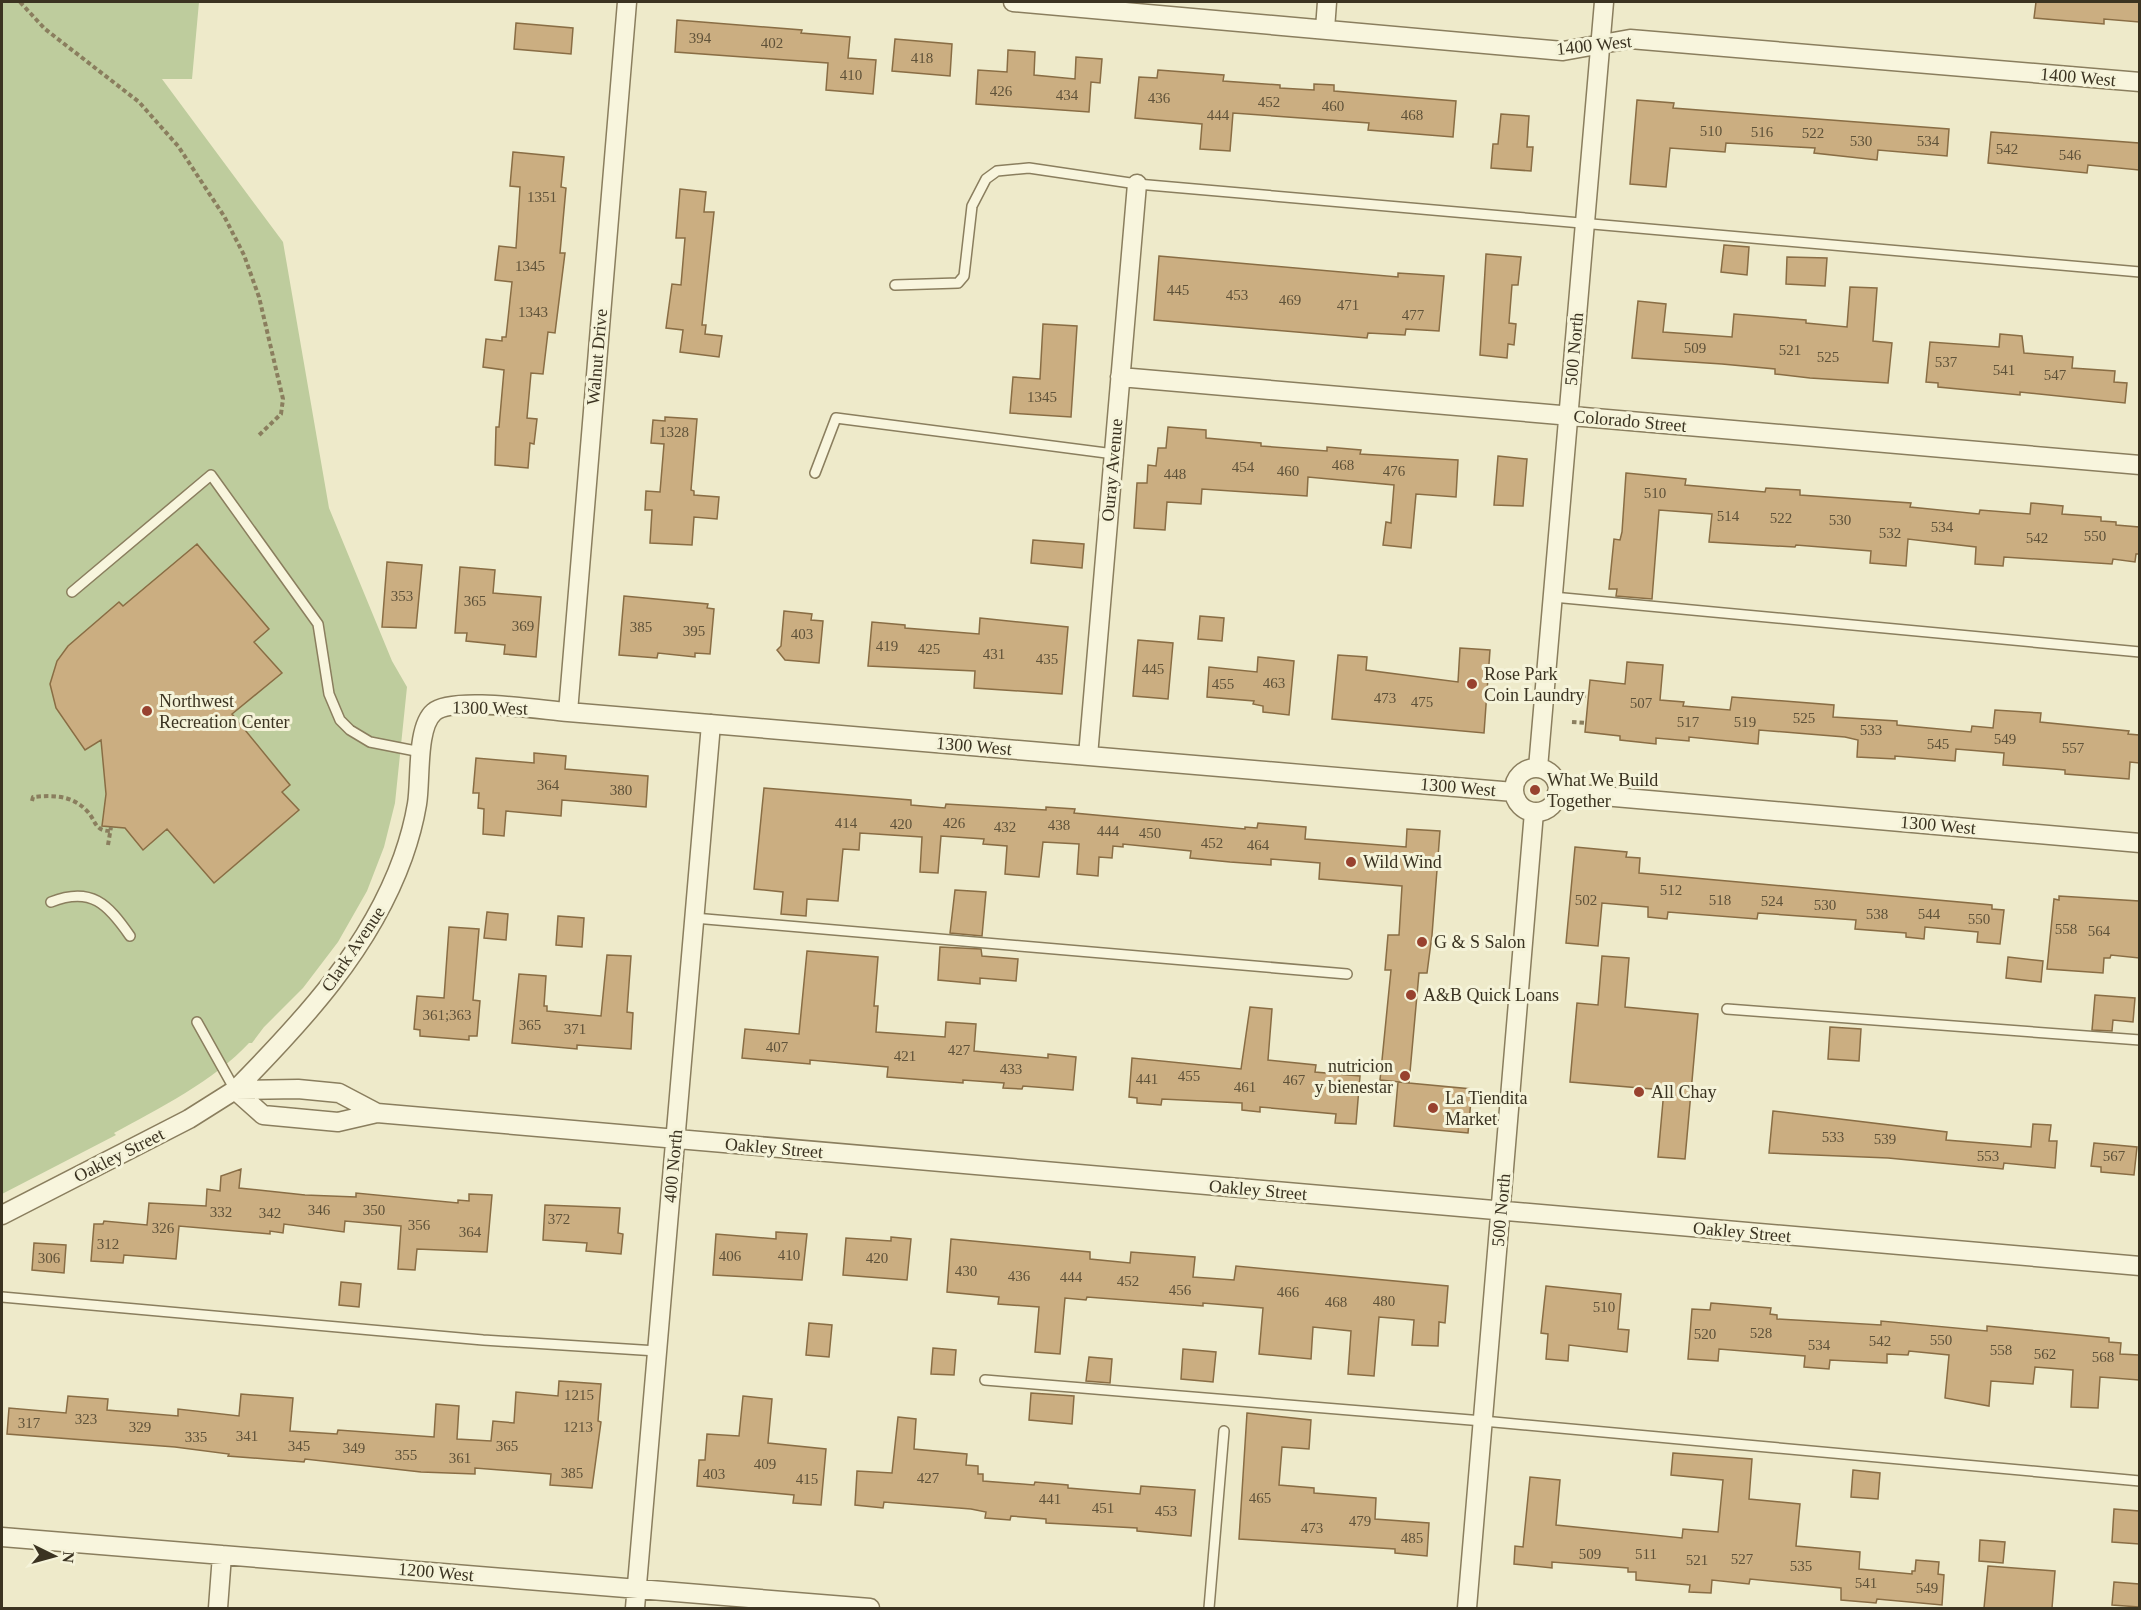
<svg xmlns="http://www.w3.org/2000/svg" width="2141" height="1610" font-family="'Times New Roman',serif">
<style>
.green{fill:#becc9d}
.building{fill:#cbae81;stroke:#896d44;stroke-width:1.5}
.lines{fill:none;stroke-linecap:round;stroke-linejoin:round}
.lane-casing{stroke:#8a7e5e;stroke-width:12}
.street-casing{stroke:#8a7e5e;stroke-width:21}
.path{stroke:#8a7e5e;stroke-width:4;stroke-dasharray:4.5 3;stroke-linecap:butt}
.lane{stroke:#f8f5dd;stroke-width:9}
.street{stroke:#f8f5dd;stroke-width:18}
.poi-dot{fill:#98422f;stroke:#f5f3d9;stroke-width:2}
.labels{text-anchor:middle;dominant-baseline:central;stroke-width:6;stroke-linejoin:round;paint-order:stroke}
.number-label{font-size:15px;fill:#5f5239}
.street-label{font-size:18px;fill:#3b3321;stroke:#f5f3d9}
.poi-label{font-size:18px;fill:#3b3321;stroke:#f5f3d9;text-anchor:start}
</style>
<rect width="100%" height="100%" fill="#eeeaca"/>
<!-- green -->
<path class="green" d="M2,2H199L192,79H162L283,242L329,508L392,661L407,687L395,803L384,847L367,891L338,942L303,988L264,1027L252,1043H249C215,1080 158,1109 114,1133L116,1135L2,1194Z"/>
<!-- building -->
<path class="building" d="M2036,2H2139V22L2104,19V24L2034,18Z
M677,20L802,30L801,33L850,37L848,58L876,60L873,94L826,90L828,63L675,52Z
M516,23L573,28L571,54L514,49Z
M895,39L952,44L950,76L892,71Z
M1008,50L1035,52L1034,75L1075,79L1076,57L1102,59L1100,83L1091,82L1089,112L976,104L978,70L1007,72Z
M1158,70L1224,75L1223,81L1280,85V88L1314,90V84L1334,85V91L1456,101L1453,137L1368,130L1369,123L1233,113L1230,151L1200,149L1202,124L1135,118L1139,77L1157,78Z
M1637,100L1674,103L1673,108L1949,129L1947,156L1878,150L1877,160L1814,153L1815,148L1726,143L1725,152L1670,148L1666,187L1630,184Z
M1501,114L1529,116L1527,147H1533L1531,171L1491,168L1493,144H1498Z
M1991,132L2139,143V170L2088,165L2087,173L1988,163Z
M513,152L564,157L561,187L566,188L560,253H565L555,333L548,332L543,374L531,373L527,418L537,419L534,444L530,443L528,468L495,465L496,427H499L504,370L483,367L486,339L502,341V337H506L512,282L495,280L499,246L516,248L520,187L510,186Z
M680,189L706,192L704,212H714L702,325H706L705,334L722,336L719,357L680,352L683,330L666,328L672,284L681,285L685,238H676Z
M1724,245L1749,247L1747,275L1721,272Z
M1486,254L1521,257L1518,285H1512L1509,323L1516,324L1514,345L1508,344L1507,358L1480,355Z
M1159,256L1398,277V273L1444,276L1439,331L1406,329L1405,335L1368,333L1367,338L1154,320Z
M1787,257L1827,258L1825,286L1786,284Z
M1850,287L1877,288L1873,341L1892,343L1888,383L1810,378L1775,374V369L1722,364L1632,358L1638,301L1666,304L1663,332L1732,337L1734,314L1806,320V323L1847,327Z
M1043,324L1077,326L1071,417L1010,413L1013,377L1040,379Z
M2000,334L2022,336L2024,353L2073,357L2072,368L2115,371L2114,382L2127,383L2125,403L2020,392V395L1938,387V383L1926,382L1930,342L1999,347Z
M665,417L697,419L691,490L694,491V495L719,497L717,519L694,517L692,545L650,543L652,510H645L646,491L660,492L664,444L651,443L653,420L665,421Z
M1168,427L1206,430V438L1261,443V446L1327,451V447L1361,450L1360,454L1458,460L1456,497L1416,494L1411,548L1383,545L1386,522L1391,523L1394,485L1308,477L1307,496L1202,489L1201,504L1167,502L1165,530L1134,528L1137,483H1147L1148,465L1156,466L1158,448H1166Z
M1498,456L1527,459L1523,506L1494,505Z
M1626,473L1686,479L1685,485L1765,492L1766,488L1800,490V495L1911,503L1910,507L1979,514L1980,510L2030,514L2031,503L2063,506L2062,514L2101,517V521L2116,522V525L2139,527V554H2136L2135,562L2113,559L2112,564L2004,557L2003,566L1975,564L1976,547L1908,539L1906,566L1870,563L1871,551L1796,545L1795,547L1709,542L1712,514L1659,510L1652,599L1616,596L1617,589H1609L1614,539L1620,540L1622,532Z
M1033,540L1084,544L1082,568L1031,563Z
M197,544L269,629L254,642L282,673L232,714L290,785L282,792L299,810L214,883L167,829L143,850L125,828L102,826L106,794L101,740L85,750L56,708L50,684L57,661L68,646L119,602L123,606Z
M387,562L422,565L416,628L382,627Z
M460,567L495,570L493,593L541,597L536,657L504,654L505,645L466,641L467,633H455Z
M624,596L708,604L707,608L714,609L710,654L695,653V657L658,653L657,658L619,655Z
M784,611L812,614L811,620L823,621L819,663L785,660L777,650L781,646Z
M1200,616L1224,618L1222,641L1198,639Z
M980,618L1068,627L1062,694L974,688L975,671L868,666L872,622L905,625V628L979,634Z
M1138,640L1173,643L1168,699L1133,696Z
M1460,648L1490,650L1484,733L1332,719L1338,655L1367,657L1366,670L1458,682Z
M1258,657L1294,661L1289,715L1263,712V706L1253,704L1254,701L1207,697L1209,667L1257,672Z
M1627,662L1663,665L1660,700L1684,702L1683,706L1730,710L1732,697L1834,705L1833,717L1897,721V725L1971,732L1972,726L1993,728L1995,710L2041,713L2040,722L2129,731L2128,734L2139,735V763L2130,762L2129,779L2065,774V770L2054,769L2003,765L2004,753L1956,749L1955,761L1895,756V759L1857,757L1858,740L1845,737L1759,730L1758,744L1689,737V741L1656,738V744L1620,740V736L1585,732L1590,680L1625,684Z
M534,753L566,756L565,769L648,776L646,807L562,800L561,816L506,811L504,836L483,834L484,809L478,808L479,793H473L476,758L534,763Z
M764,788L911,800V805L945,808L946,804L1046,810V807L1075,809L1074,813L1245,829V827L1257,828L1258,823L1306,827L1305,839L1406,847L1407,829L1440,831L1432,935L1427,973H1419L1409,1083L1380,1080L1391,970H1385L1388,935H1399L1402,886L1319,879L1320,863L1271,859V865L1230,862L1190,858L1191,851L1123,844V847L1113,846L1112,858L1099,857L1098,876L1077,874L1079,844L1043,842L1039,877L1005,874L1007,846L983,844L984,839L941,836L938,873L920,872L922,837L860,833L859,850L843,849L838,901L807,899L806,916L781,914L783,892L754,889Z
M1575,847L1627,852L1626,857L1640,858L1639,873L1992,905V909L2004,910L2000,944L1977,942L1978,932L1925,927L1924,939L1906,937V933L1855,929L1856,920L1758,913L1757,919L1668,912L1667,919L1648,917V907L1602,903L1598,946L1566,943Z
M955,890L986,892L982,936L950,933Z
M2059,896L2139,901V958L2111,955L2110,958H2104L2103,973L2047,969L2054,899L2059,900Z
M487,912L508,914L506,940L484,938Z
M558,916L584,918L582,947L556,945Z
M449,927L479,929L473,1000L480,1001L477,1036H469V1040L420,1036V1030L414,1029L417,996L444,998Z
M940,947L981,949L982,956L1018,959L1016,981L980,978V984L938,980Z
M807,951L878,957L874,1006H878L876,1032L945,1037L946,1022L976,1024L974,1051L1048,1058V1054L1076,1057L1073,1090L1023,1086L1022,1089L1003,1088L1004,1083L963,1080V1083L887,1077L888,1067L810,1060V1064L742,1058L745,1029L799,1034Z
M607,955L631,956L627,1012L633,1013L631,1049L577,1045V1049L512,1043L519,974L546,976L544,1006H547V1011L601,1016Z
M1602,956L1629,958L1625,1007L1698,1014L1685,1159L1658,1157L1664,1090L1570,1082L1577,1003L1598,1005Z
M2008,957L2043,961L2041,982L2006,978Z
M2095,995L2135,998L2133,1022L2113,1020L2112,1031L2092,1030Z
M1250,1007L1272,1009L1268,1060L1316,1065L1315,1072L1360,1076L1356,1124L1335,1123L1336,1114L1260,1107V1112L1242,1110V1103L1162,1099L1161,1105L1137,1103V1098L1129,1097L1132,1058L1241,1069Z
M1830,1027L1861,1029L1859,1061L1828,1059Z
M1398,1082L1472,1089L1468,1133L1394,1126Z
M1773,1111L1947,1132L1946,1140L2031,1147L2033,1124L2051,1125L2049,1141H2057L2055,1168L2004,1163L2003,1169L1888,1158L1769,1153Z
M2094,1143L2137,1147L2134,1175L2101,1172V1167L2091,1166Z
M241,1169L239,1188L305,1195L356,1197V1193L458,1203V1200L469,1201V1194L492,1195L487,1252L417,1249L415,1270L398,1269L401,1226L345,1221L344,1232L284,1224L283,1233L270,1231V1234L179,1226L176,1259L124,1255L123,1263L91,1261L94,1224H103L104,1221L147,1225L149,1203L206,1206L207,1189L220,1191L221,1176Z
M545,1205L620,1208L618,1233L623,1234L621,1254L586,1251L587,1243L543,1240Z
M776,1232L807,1234L802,1280L713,1275L716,1234L776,1239Z
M891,1237L911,1239L907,1280L843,1275L846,1238L891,1241Z
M951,1239L1090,1252V1259L1130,1263L1131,1252L1195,1257L1193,1277L1234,1280L1236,1266L1448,1286L1445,1323L1439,1322L1438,1346L1412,1345L1414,1320L1379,1317L1374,1376L1348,1374L1351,1331L1313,1327L1311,1359L1259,1354L1263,1308L1203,1303V1306L1087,1297L1086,1300L1065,1298L1060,1354L1035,1352L1039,1307L998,1304L999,1297L947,1292Z
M34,1243L66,1245L64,1273L32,1270Z
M341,1282L361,1284L359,1307L339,1305Z
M1546,1286L1621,1294L1618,1329L1629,1330L1627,1352L1569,1345L1568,1361L1546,1359L1548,1334L1541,1333Z
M1711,1303L1771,1308L1770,1314L1777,1315V1319L1881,1325V1321L1987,1331V1326L2109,1338V1342L2121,1343L2120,1354L2139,1355V1380L2100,1377L2098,1408L2071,1407L2073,1370L2035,1367L2033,1384L1991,1381L1989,1406L1945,1398L1949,1355L1909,1351L1908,1355L1887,1354V1363L1830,1360L1829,1369L1804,1367L1805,1356L1719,1349L1718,1361L1688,1359L1692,1309L1710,1310Z
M809,1323L832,1325L829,1357L806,1355Z
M933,1348L956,1350L954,1375L931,1374Z
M1183,1349L1216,1352L1213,1382L1181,1379Z
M1089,1357L1112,1359L1110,1383L1086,1381Z
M559,1381L601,1384L598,1421L601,1422L592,1488L550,1485L551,1474L475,1468V1474L421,1472L305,1459L304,1462L228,1456L229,1454L175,1447L7,1434L9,1408L66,1413L68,1396L108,1399L107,1410L178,1416V1409L239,1416L241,1394L293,1398L290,1431L337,1434L338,1430L434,1437L436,1404L459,1406L457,1439L491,1441L493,1421L514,1423L516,1392L558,1396Z
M1031,1393L1074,1396L1072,1424L1029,1420Z
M743,1396L772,1399L768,1443L826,1449L821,1505L793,1503L794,1495L697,1486L699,1460H705L707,1434L739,1436Z
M1247,1413L1311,1420L1309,1449L1282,1447L1279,1485L1314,1488V1493L1376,1498L1375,1519L1429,1523L1427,1556L1395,1553V1549L1239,1539Z
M898,1417L916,1419L914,1449L967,1454L966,1465L978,1466V1474H983V1481L1034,1485L1035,1482L1068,1485V1488L1140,1494L1141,1486L1195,1490L1191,1536L1137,1531V1528L1046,1523V1519L1011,1516L1010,1520L985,1518L986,1512L971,1509L884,1502L883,1508L855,1505L857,1471L892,1473Z
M1673,1453L1752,1459L1749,1499L1800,1504L1796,1546L1860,1552L1859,1569L1912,1574V1571H1915L1916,1560L1939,1562L1938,1574L1944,1575L1942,1605L1877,1599L1876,1603L1841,1600V1588L1750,1579L1749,1584L1712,1580L1711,1593L1689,1592L1690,1585L1636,1580V1572H1628V1568L1552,1562V1568L1514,1564L1515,1546L1523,1547L1530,1477L1560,1480L1556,1525L1682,1538L1683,1529L1718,1532L1723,1480L1671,1475Z
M1853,1470L1880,1473L1878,1499L1851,1497Z
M2114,1509L2139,1511V1544L2112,1542Z
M1980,1540L2005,1542L2003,1563L1979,1561Z
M1988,1566L2055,1571L2052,1608H1984Z
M2114,1582L2139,1584V1607L2112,1605Z"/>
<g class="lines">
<defs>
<path id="lane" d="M895,285L958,283L964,276L972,206L986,179L997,171L1029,168L1137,184L2140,272
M815,473L836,418L1114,454
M72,592L211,475L318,624L329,694L340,720L350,730L370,742L421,752
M1553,597L2140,652
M51,902C91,886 108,904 130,936
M694,918L1347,974
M1727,1009L2140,1040
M197,1022L235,1090
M2,1297L483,1340L657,1351
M985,1380L1483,1421L2140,1481
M1209,1608L1224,1431"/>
<path id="street" d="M1013,2L1563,51L1630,39L2140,82
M1325,29L1327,2
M1120,377L2140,465
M568,712L627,2
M1088,756L1137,184
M1538,768L1604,2
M1514 790a22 22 0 1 1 44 0a22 22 0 1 1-44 0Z
M1557,792L2140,843
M235,1090L263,1115L338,1122L377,1113L2140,1266
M235,1090C303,1021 370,949 403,857C409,840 414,822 417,804C421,781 416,727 434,712C452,696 541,710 568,712L1514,792
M2,1215L189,1119L235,1090L298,1089L339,1093L377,1113
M2,1537L870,1608
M218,1608L222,1555
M635,1608L711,724
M1467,1608L1534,812"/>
</defs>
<!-- lane casing -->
<use href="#lane" class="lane-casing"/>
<!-- street casing -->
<use href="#street" class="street-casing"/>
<!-- path -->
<path class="path" d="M20,2L45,29L139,102L178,146L224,216L244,255L259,297L283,399L281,414L257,437
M1574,694L1588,696
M1572,722L1586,723
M32,801L33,797C53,795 72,795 87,811C96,820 94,831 110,831
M108,845L111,827"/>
<!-- lane -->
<use href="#lane" class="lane"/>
<!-- street -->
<use href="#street" class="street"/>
</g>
<!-- markers -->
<g class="poi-dot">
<circle cx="1472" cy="684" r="6"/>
<circle cx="147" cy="711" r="6"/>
<circle cx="1535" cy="790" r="6"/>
<circle cx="1351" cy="862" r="6"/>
<circle cx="1422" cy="942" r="6"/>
<circle cx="1411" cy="995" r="6"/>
<circle cx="1405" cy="1076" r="6"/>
<circle cx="1639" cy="1092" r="6"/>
<circle cx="1433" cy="1108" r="6"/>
</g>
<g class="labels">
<!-- number labels -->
<g class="number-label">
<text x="700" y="38">394</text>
<text x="772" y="43">402</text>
<text x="922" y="58">418</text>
<text x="851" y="75">410</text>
<text x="1001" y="91">426</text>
<text x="1067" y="95">434</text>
<text x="1159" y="98">436</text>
<text x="1269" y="102">452</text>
<text x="1333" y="106">460</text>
<text x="1218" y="115">444</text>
<text x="1412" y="115">468</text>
<text x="1711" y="131">510</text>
<text x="1762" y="132">516</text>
<text x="1813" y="133">522</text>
<text x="1861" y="141">530</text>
<text x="1928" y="141">534</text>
<text x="2007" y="149">542</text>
<text x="2070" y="155">546</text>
<text x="542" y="197">1351</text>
<text x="530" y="266">1345</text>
<text x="1178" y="290">445</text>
<text x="1237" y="295">453</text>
<text x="1290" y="300">469</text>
<text x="1348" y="305">471</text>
<text x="533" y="312">1343</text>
<text x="1413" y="315">477</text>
<text x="1695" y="348">509</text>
<text x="1790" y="350">521</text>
<text x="1828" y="357">525</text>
<text x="1946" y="362">537</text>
<text x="2004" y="370">541</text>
<text x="2055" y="375">547</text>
<text x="1042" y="397">1345</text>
<text x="674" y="432">1328</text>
<text x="1343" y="465">468</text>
<text x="1243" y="467">454</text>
<text x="1288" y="471">460</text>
<text x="1394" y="471">476</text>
<text x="1175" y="474">448</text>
<text x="1655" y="493">510</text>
<text x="1728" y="516">514</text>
<text x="1781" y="518">522</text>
<text x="1840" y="520">530</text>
<text x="1942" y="527">534</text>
<text x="1890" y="533">532</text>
<text x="2095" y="536">550</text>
<text x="2037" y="538">542</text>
<text x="402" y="596">353</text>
<text x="475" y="601">365</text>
<text x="523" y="626">369</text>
<text x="641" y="627">385</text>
<text x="694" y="631">395</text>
<text x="802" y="634">403</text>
<text x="887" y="646">419</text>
<text x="929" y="649">425</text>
<text x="994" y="654">431</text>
<text x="1047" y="659">435</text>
<text x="1153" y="669">445</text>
<text x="1274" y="683">463</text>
<text x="1223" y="684">455</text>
<text x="1385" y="698">473</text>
<text x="1422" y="702">475</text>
<text x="1641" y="703">507</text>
<text x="1804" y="718">525</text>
<text x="1688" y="722">517</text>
<text x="1745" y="722">519</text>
<text x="1871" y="730">533</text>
<text x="2005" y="739">549</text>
<text x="1938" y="744">545</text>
<text x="2073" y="748">557</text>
<text x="548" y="785">364</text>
<text x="621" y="790">380</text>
<text x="846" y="823">414</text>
<text x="954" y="823">426</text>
<text x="901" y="824">420</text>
<text x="1059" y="825">438</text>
<text x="1005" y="827">432</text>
<text x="1108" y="831">444</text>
<text x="1150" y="833">450</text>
<text x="1212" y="843">452</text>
<text x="1258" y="845">464</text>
<text x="1671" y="890">512</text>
<text x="1586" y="900">502</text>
<text x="1720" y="900">518</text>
<text x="1772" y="901">524</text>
<text x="1825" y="905">530</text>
<text x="1877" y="914">538</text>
<text x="1929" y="914">544</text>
<text x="1979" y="919">550</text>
<text x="2066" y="929">558</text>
<text x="2099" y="931">564</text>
<text x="447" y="1015">361;363</text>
<text x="530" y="1025">365</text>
<text x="575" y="1029">371</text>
<text x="777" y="1047">407</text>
<text x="959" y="1050">427</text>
<text x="905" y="1056">421</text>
<text x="1011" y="1069">433</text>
<text x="1189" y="1076">455</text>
<text x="1147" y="1079">441</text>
<text x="1294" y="1080">467</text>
<text x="1245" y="1087">461</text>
<text x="1833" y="1137">533</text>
<text x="1885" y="1139">539</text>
<text x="1988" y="1156">553</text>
<text x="2114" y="1156">567</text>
<text x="319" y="1210">346</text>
<text x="374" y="1210">350</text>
<text x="221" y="1212">332</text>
<text x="270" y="1213">342</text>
<text x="559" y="1219">372</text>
<text x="419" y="1225">356</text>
<text x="163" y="1228">326</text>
<text x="470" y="1232">364</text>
<text x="108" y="1244">312</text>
<text x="789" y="1255">410</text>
<text x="730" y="1256">406</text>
<text x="49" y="1258">306</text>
<text x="877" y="1258">420</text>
<text x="966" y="1271">430</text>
<text x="1019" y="1276">436</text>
<text x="1071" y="1277">444</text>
<text x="1128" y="1281">452</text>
<text x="1180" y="1290">456</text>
<text x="1288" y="1292">466</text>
<text x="1384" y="1301">480</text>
<text x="1336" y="1302">468</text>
<text x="1604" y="1307">510</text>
<text x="1761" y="1333">528</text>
<text x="1705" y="1334">520</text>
<text x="1941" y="1340">550</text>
<text x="1880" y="1341">542</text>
<text x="1819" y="1345">534</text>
<text x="2001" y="1350">558</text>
<text x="2045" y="1354">562</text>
<text x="2103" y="1357">568</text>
<text x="579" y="1395">1215</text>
<text x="86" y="1419">323</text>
<text x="29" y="1423">317</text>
<text x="140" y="1427">329</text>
<text x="578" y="1427">1213</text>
<text x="247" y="1436">341</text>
<text x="196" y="1437">335</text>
<text x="299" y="1446">345</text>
<text x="507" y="1446">365</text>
<text x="354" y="1448">349</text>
<text x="406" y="1455">355</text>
<text x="460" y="1458">361</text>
<text x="765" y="1464">409</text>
<text x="572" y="1473">385</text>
<text x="714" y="1474">403</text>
<text x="928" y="1478">427</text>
<text x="807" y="1479">415</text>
<text x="1260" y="1498">465</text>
<text x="1050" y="1499">441</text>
<text x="1103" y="1508">451</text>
<text x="1166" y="1511">453</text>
<text x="1360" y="1521">479</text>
<text x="1312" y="1528">473</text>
<text x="1412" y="1538">485</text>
<text x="1590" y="1554">509</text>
<text x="1646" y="1554">511</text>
<text x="1742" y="1559">527</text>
<text x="1697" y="1560">521</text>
<text x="1801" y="1566">535</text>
<text x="1866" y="1583">541</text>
<text x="1927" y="1588">549</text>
</g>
<!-- street labels -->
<g class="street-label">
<text transform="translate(1594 45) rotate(-6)">1400 West</text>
<text transform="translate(2078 77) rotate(5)">1400 West</text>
<text transform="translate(1574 349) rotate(-85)">500 North</text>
<text transform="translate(597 357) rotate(-85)">Walnut Drive</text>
<text transform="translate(1630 421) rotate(5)">Colorado Street</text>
<text transform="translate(1112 470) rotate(-85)">Ouray Avenue</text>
<text transform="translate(490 708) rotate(1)">1300 West</text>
<text transform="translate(974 746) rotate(5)">1300 West</text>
<text transform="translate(1458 787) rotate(5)">1300 West</text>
<text transform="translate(1938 825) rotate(5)">1300 West</text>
<text transform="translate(353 949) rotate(-56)">Clark Avenue</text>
<text transform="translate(774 1148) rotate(5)">Oakley Street</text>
<text transform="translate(119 1155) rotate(-27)">Oakley Street</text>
<text transform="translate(673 1166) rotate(-85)">400 North</text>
<text transform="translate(1258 1190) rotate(5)">Oakley Street</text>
<text transform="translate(1501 1210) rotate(-85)">500 North</text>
<text transform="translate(1742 1232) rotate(5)">Oakley Street</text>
<text transform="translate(436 1572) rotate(5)">1200 West</text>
</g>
<!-- poi labels -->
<g class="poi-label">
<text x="1484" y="674">Rose Park<tspan x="1484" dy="21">Coin Laundry</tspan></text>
<text x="159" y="701">Northwest<tspan x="159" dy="21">Recreation Center</tspan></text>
<text x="1547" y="780">What We Build<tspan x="1547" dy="21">Together</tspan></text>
<text x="1363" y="862">Wild Wind</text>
<text x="1434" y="942">G &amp; S Salon</text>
<text x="1423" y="995">A&amp;B Quick Loans</text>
<text x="1393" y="1066" text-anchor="end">nutricion<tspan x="1393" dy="21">y bienestar</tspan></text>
<text x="1651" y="1092">All Chay</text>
<text x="1445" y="1098">La Tiendita<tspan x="1445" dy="21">Market</tspan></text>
</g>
</g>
<!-- border -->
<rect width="2141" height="1610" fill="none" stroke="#3b3321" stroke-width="6"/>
<!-- north arrow -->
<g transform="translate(54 1556) rotate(95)" stroke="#f5f3d9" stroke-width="4.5" paint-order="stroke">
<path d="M0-4.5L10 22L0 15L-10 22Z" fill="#3b3321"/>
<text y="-9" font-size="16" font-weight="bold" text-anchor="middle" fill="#3b3321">N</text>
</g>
</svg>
